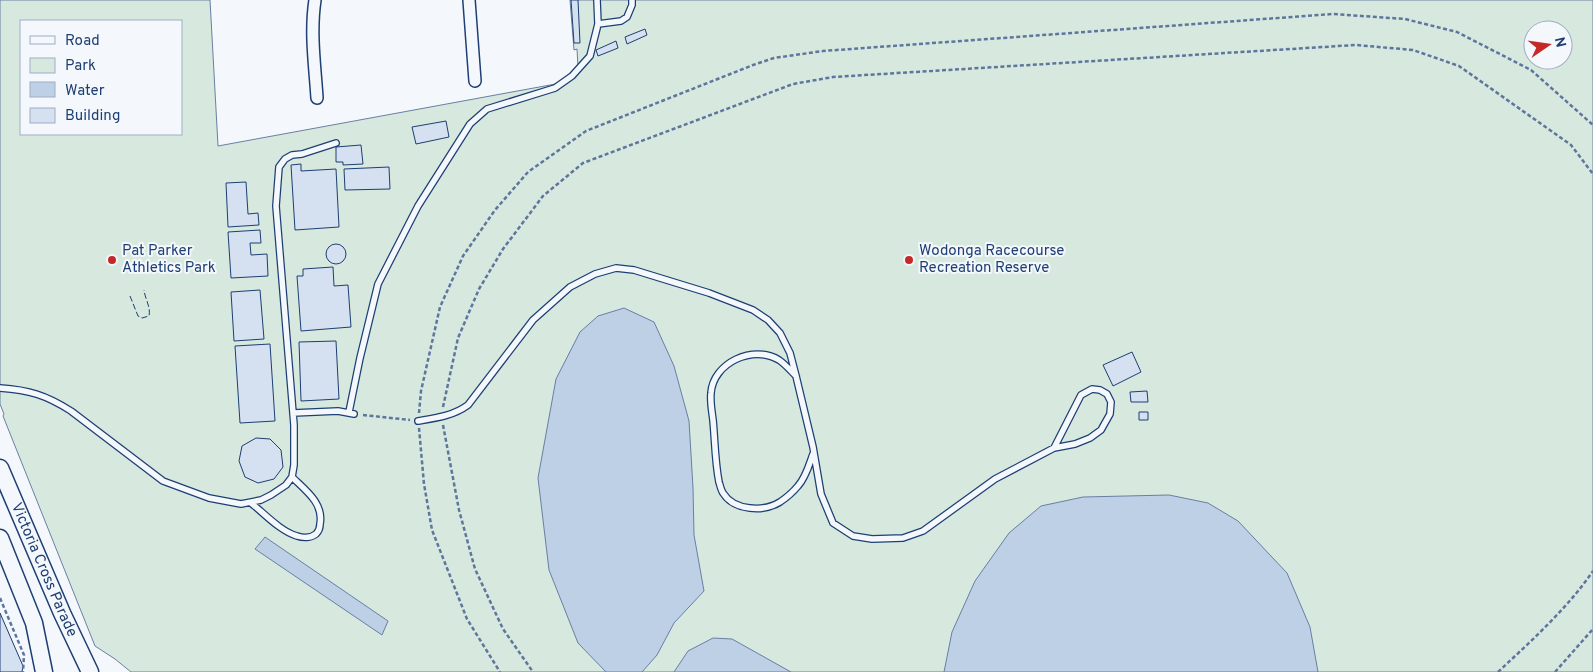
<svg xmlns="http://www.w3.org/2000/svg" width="1593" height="672" font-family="Overpass,sans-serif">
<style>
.green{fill:#d7e8df;stroke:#687fa3;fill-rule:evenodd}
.water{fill:#bed0e5;stroke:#687fa3}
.building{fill:#d5e0f0;stroke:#1d3f73}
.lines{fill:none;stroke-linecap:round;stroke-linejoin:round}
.service-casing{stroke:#1d3f73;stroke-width:8}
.minor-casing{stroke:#1d3f73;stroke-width:14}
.secondary-casing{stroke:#1d3f73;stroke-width:19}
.path{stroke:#5e769c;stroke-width:2.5;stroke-dasharray:4 2.5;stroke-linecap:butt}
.service{stroke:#f4f7fb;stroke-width:5.5}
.minor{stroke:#f4f7fb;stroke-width:11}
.secondary{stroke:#f4f7fb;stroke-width:16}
.fence{stroke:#1d3f73;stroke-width:1;stroke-dasharray:6 2.5;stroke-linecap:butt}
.poi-dot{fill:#c62828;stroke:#f4f7fb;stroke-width:2}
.labels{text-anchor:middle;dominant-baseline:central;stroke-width:4;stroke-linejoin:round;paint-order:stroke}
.poi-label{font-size:15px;fill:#1d3f73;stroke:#f4f7fb;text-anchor:start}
.street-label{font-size:15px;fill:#1d3f73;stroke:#f4f7fb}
</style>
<rect width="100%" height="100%" fill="#f4f7fb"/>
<!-- green -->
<path class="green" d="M0,0H210L218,146L561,83L578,67L577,49L574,50L570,0H1593V672H131L115,659L95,646L3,416L4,414L0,404ZM21,21H181V134H21ZM1533,30H1563V60H1533Z"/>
<!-- water -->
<path class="water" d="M624,308L654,322L674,366L689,421L693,488L694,535L704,591L674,623L657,655L642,672H606L578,643L549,570L538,478L556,379L580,332L598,316Z
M1169,495L1208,503L1238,521L1287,573L1310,627L1318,672H944L952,632L975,581L1009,533L1041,506L1083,497Z
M265,537L388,621L382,635L255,549Z
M713,638L732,639L791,672H674L688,651Z"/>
<!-- building -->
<path class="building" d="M571,0H578L580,43H574Z
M645,29L647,35L627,44L625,37Z
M616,41L618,48L598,56L596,50Z
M446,121L449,137L416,144L412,127Z
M361,145L363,164L343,165V162H336V147Z
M301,164V171L336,169L339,227L295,230L291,165Z
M389,167L390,189L345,190L344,169Z
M246,182L248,214L258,213L259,225L228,227L226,183Z
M260,230L261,243H250L251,255L267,254L268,276L231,278L228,232Z
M326 254a10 10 0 1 1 20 0a10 10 0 1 1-20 0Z
M333,267L334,286L348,285L351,327L301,331L297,276H303V269Z
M260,290L264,339L234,341L231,292Z
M336,341L339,399L301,401L299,342Z
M270,344L275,421L240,423L235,346Z
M1132,352L1141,372L1113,386L1103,365Z
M1147,391L1148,402H1131L1130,392Z
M1139,412H1148V420H1139Z
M256,438L270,439L281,450L283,467L274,479L258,483L245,477L239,461L242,446Z
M0,613L23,666L22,672H0Z"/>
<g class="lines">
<defs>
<path id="service" d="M598,24L621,21L627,17L632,5V0
M796,376C791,371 785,364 779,360C753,344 713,363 711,393C710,402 712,412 713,420C715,441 715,462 719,482C720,485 721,490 723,493C734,511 764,512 780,502C786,498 793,492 798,486C806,477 809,465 813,454
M0,388C29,390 46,395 71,411L163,481L209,498L241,504L261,500L271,495L286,485L292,477L294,465V425L276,206L279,167L285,159L292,155L302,154L336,143
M349,412L360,358L378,284L418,206L470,124L487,109L555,88L572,76L590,56L598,24L597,0
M293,413L338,411L354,414
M418,421C436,418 453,416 468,405L533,320L570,287L595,274L616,268L634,270L709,293L753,310L768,320L780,333L790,353L796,376L813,447L821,494L833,523L853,536L872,539L903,538L923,531L995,479L1054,448L1075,444L1090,438L1101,430L1110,414L1111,402L1107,394L1100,390L1092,389L1081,395L1054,448
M251,503C265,514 280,531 297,536C303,538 311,538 316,534C319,531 320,528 320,524C324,503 305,490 292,477"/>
<path id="minor" d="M315,0C310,33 315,66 317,98
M469,0L475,81"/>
<g id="secondary">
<path id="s1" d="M0,468L62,613L90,672"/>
<path d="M0,538L34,623L44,672"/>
</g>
</defs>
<!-- service casing -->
<use href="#service" class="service-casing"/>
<!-- minor casing -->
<use href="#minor" class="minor-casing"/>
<!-- secondary casing -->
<use href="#secondary" class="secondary-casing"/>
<!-- path -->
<path class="path" d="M443,407L458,338L479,289L503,249L543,196L583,163L793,84L833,77L1356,45L1413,50L1459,66L1571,145L1593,174
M419,413L421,391L440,307L463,256L495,210L528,172L586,131L753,65L774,58L823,51L1333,14L1405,19L1457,32L1531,70L1593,125
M363,415L410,420
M443,425L459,510L475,569L503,629L533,672
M419,428L424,484L432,530L467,619L500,672
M0,598L24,655L23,672
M1498,672C1531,641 1567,609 1593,571
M1555,672L1593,629"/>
<!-- service -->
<use href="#service" class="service"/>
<!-- minor -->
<use href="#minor" class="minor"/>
<!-- secondary -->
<use href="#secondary" class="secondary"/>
<!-- fence -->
<path class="fence" d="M130,296L138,316L142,318L149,316C151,307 145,299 144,290"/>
</g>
<!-- markers -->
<g class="poi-dot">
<circle cx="112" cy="260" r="5"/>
<circle cx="909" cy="260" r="5"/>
</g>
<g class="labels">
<!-- poi labels -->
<g class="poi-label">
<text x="122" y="251">Pat Parker<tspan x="122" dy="17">Athletics Park</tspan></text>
<text x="919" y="251">Wodonga Racecourse<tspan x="919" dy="17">Recreation Reserve</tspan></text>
</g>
<!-- street labels -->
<g class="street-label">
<text stroke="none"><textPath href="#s1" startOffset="111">Victoria Cross Parade</textPath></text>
</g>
</g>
<!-- legend -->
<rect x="20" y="20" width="162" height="115" fill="#f4f7fb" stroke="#9eadc5"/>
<rect x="30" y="36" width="25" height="8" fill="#f4f7fb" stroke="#9eadc5"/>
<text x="65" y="45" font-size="15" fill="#1d3f73">Road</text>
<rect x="30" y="58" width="25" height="15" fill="#d7e8df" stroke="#9eadc5"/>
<text x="65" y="70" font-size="15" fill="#1d3f73">Park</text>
<rect x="30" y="82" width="25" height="15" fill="#bed0e5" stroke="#9eadc5"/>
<text x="65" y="95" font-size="15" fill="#1d3f73">Water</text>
<rect x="30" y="108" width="25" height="15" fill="#d5e0f0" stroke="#9eadc5"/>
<text x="65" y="120" font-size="15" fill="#1d3f73">Building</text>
<!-- north arrow -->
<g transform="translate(1548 45) rotate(77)"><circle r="24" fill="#f4f7fb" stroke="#9eadc5"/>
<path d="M0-4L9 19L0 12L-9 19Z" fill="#c62828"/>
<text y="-8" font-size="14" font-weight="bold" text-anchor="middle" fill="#1d3f73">N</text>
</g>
</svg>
